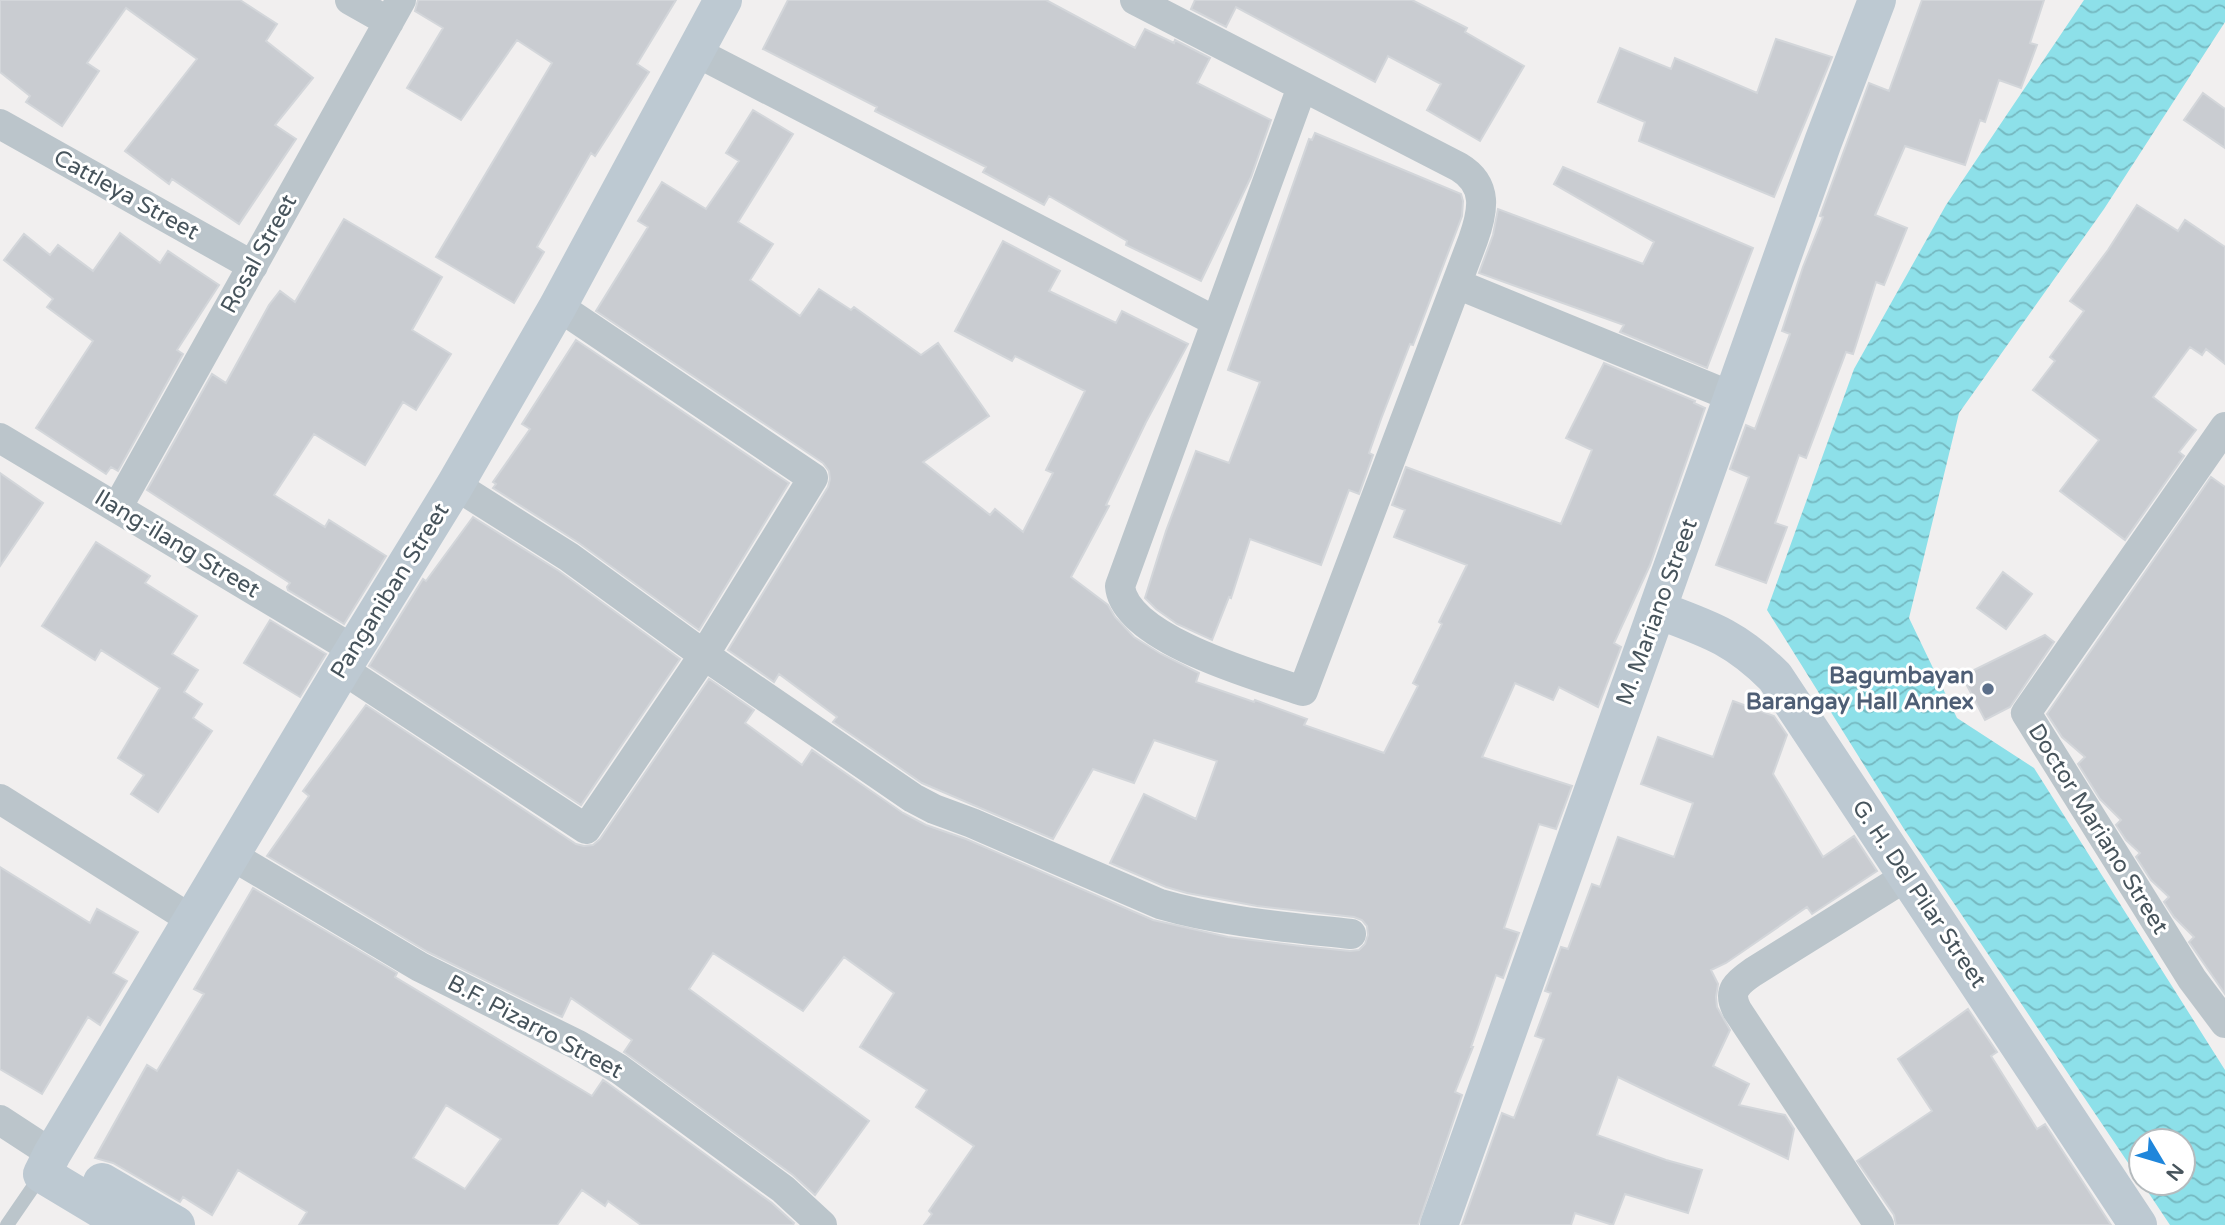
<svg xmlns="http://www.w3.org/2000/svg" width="2225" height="1225" font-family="'Varela Round',sans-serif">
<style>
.water{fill:url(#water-waves)}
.building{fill:#c9ccd1;stroke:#d3d6da;stroke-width:2;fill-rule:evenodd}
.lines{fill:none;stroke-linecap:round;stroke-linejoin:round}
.lane{stroke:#bbc5cb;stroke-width:14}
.street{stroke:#bbc5cb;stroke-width:30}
.secondary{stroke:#bdc9d2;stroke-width:38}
.service-dot{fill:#5c6f8a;stroke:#fff;stroke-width:2.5}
.labels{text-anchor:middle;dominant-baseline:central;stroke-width:6;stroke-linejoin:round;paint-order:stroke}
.street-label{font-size:23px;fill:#47545c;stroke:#fff}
.service-label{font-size:23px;font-weight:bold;fill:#4e5e75;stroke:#fff;text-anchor:end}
</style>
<defs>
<pattern id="water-waves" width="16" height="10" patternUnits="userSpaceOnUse" patternTransform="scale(1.75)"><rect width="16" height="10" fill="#8de0e9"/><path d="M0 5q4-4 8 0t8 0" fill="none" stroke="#75b8c0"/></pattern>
</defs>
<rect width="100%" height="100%" fill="#f1efef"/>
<!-- water -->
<path class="water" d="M2084,0H2225V22L2104,209L1959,413L1909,618L1957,718L2034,768L2225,1070V1225H2170L2142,1183H2183V1141H2141V1182L1904,829L1767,610L1854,369L1946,205Z"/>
<!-- building -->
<path class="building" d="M0,0H240L277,24L266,41L313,78L275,125L296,139L239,224L172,179L169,184L125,151L197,59L126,8L87,63L99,71L62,126L26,102L30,96L0,72Z
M418,0H676L637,64L649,72L595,156L591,153L537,247L544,252L514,303L436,257L552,63L517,40L461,120L407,88L443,28L415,11Z
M788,0H1046L1135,48L1145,29L1174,43L1175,40L1210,58L1197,83L1271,120L1251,177L1201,281L1126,245L1127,241L1049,196L1044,205L983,172L986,167L875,111L877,107L763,49Z
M1195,0H1412L1467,28L1465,32L1524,66L1480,141L1427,110L1441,84L1388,56L1375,82L1236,7L1226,27L1191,9Z
M1922,0H2044L2030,43L2037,45L2021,88L1999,80L1985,122L1980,120L1965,165L1905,146L1875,215L1907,228L1884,285L1876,282L1853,354L1846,352L1806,458L1799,455L1775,523L1787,527L1766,583L1716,565L1749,477L1730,469L1746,425L1755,429L1790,334L1782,331L1803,267L1823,217L1820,216L1869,83L1889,91Z
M1776,39L1832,57L1774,197L1639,141L1645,122L1598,102L1620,48L1671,69L1675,58L1757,93Z
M2203,93L2225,109V148L2184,120Z
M753,110L793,134L738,222L773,244L750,280L800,316L819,289L851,310L854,307L921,355L938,343L989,416L923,462L990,515L995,509L1023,532L1053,473L1046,470L1085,391L1015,356L1012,361L955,331L1003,241L1060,271L1049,291L1116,323L1122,311L1188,344L1146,422L1106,505L1109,506L1071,577L1108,605L1115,617L1134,637L1161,654L1199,673L1196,682L1254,702L1255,700L1307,719L1304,725L1384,753L1418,686L1413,683L1442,624L1439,622L1467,565L1394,537L1405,510L1392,505L1406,467L1561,524L1592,450L1566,438L1604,363L1695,401L1694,403L1705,408L1650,565L1614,643L1621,647L1598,707L1559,687L1553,700L1515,683L1482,757L1572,786L1556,829L1539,824L1504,928L1519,933L1503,978L1496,975L1471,1047H1473L1455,1092L1462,1095L1418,1225H924L932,1214L929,1211L974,1146L916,1107L927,1090L860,1047L894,993L844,957L803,1011L713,953L689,989L869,1121L815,1195L793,1175L624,1052L632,1040L571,998L562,1017L542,1008L428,952L267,856L309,796L303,791L366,705L576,844L584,846L593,845L600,839L709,679L754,710L745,723L802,765L812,750L903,813L926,825L966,839L1153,920L1228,937L1301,946L1350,951L1359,950L1365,944L1368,935L1367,926L1362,920L1354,917L1257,906L1187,893L1166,887L1110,863L1144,794L1196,819L1217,761L1154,740L1134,783L1093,769L1053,839L922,783L833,722L837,717L779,674L774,682L728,650L828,487L830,479L829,471L823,463L596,311L648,227L638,221L662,182L706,209L739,161L726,153Z
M1315,133L1461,194L1463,201L1462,216L1413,345L1410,344L1381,419L1369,453L1373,455L1359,494L1349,490L1321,565L1250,539L1231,598L1229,597L1212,640L1177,624L1156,609L1145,598L1166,531L1196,451L1229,463L1260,382L1228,370L1309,139L1312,140Z
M1563,167L1753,248L1707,368L1620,332L1624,325L1479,273L1493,235L1498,209L1643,264L1654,242L1554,184Z
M2137,205L2178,231L2185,220L2225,247V364L2206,349L2202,355L2190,347L2153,397L2196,430L2179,452L2184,456L2125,540L2060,491L2099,440L2033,390L2055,361L2050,357L2084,311L2070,301L2108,250Z
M344,219L442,277L412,330L451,354L416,410L403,402L365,465L314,434L274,495L325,527L329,520L386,556L344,624L288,590L287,587L290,583L147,490L212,374L226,383L269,305L280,291L295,302Z
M120,233L160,263L168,251L219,285L177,350L183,354L118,471L111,467L106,474L36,428L93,341L47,307L53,299L4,260L24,234L50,255L58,245L93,271Z
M576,340L789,483L699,630L579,543L493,488L496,484L493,482L530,429L522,424Z
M0,473L43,503L0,566Z
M2211,477L2225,487V994L2189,942L2194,937L2174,917L2164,902L2169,897L2151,880L2136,857L2140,853L2126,840L2116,825L2121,820L2100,799L2078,764L2085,757L2062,737L2047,714Z
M473,517L559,571L680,659L581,805L369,666L423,579L426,581Z
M96,542L150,576L145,583L197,616L172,654L198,670L184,692L202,704L193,718L212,731L158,812L131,794L144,775L118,758L160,688L101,650L95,660L42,626Z
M2003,572L2032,594L2006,629L1977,608Z
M270,620L326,654L300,697L244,663Z
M2045,635L2054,642L2010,707L1985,720L1962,676Z
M1733,701L1774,716L1787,735L1773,774L1823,857L1854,836L1877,871L1812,914L1807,907L1726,963L1711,970L1718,984L1716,997L1717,1007L1730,1030L1713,1066L1749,1084L1739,1105L1785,1115L1794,1129L1788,1159L1618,1077L1597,1135L1666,1160L1702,1170L1688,1213L1625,1194L1613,1225L1575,1213L1571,1225H1462L1502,1113L1514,1118L1544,1039L1535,1036L1551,993L1545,991L1561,947L1568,949L1592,884L1600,887L1618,837L1674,857L1693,803L1641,784L1658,737L1713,757Z
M0,867L90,923L97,909L138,932L113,973L127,981L100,1025L88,1017L42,1094L0,1069Z
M253,888L397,973L395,977L592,1096L603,1080L609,1084L772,1203L794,1223L793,1225H641L608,1201L605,1206L582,1190L557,1225H299L307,1212L238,1170L212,1215L183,1197L180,1202L113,1163L95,1158L147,1065L157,1071L204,994L194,989ZM446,1105L501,1139L465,1189L413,1158Z
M1968,1009L1997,1052L1991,1056L2037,1129L2045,1124L2111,1225H1896L1894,1215L1857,1161L1932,1111L1898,1059Z"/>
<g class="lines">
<!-- lane -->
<path class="lane" d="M7,1225L42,1174"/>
<!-- street -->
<path class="street" d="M350,0L389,22
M1135,0L1459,167C1489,185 1483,212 1473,240L1303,691C1261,677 1124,639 1120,586L1302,87
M696,52L1215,321
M0,124L253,266
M1457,284L1733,397
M2225,427L2026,713L2192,979L2225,1023
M0,438L354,650
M455,485L569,557L704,655L913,798L934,809L972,823L1160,904C1222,922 1287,927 1351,934
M117,508L401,0
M342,669L586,829L704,655L813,478L558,306
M0,799L192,920
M231,855L420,967L578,1045L619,1069L783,1189L822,1225
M0,1120L52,1154
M1879,1225L1737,1010C1727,991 1737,983 1753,972L1907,876"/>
<!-- secondary -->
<path class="secondary" d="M1658,610C1709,629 1735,637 1775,677L2138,1225
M102,1182L176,1225
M127,1225L42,1174L52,1154L342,669L455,485L558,306L723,0
M1439,1225L1823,142L1877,0"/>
</g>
<!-- markers -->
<circle class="service-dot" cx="1988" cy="689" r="7"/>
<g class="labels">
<!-- street labels -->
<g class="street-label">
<text transform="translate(126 195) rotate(29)">Cattleya Street</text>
<text transform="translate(259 254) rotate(-61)">Rosal Street</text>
<text transform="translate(177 544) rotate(31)">Ilang-ilang Street</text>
<text transform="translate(390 591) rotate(-58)">Panganiban Street</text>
<text transform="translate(1657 612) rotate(-70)">M. Mariano Street</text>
<text transform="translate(2098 829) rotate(58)">Doctor Mariano Street</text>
<text transform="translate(1919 894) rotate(56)">G. H. Del Pilar Street</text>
<text transform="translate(535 1027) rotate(28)">B.F. Pizarro Street</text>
</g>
<!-- service labels -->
<g class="service-label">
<text x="1974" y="676">Bagumbayan<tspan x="1974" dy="26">Barangay Hall Annex</tspan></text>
</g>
</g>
<!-- north arrow -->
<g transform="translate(2162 1162) rotate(128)"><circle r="33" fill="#ffffff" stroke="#b5bbbe" stroke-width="2"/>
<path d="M0-5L12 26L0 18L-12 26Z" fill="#1f86db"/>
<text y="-10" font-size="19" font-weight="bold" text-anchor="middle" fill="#47545c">N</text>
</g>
</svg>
